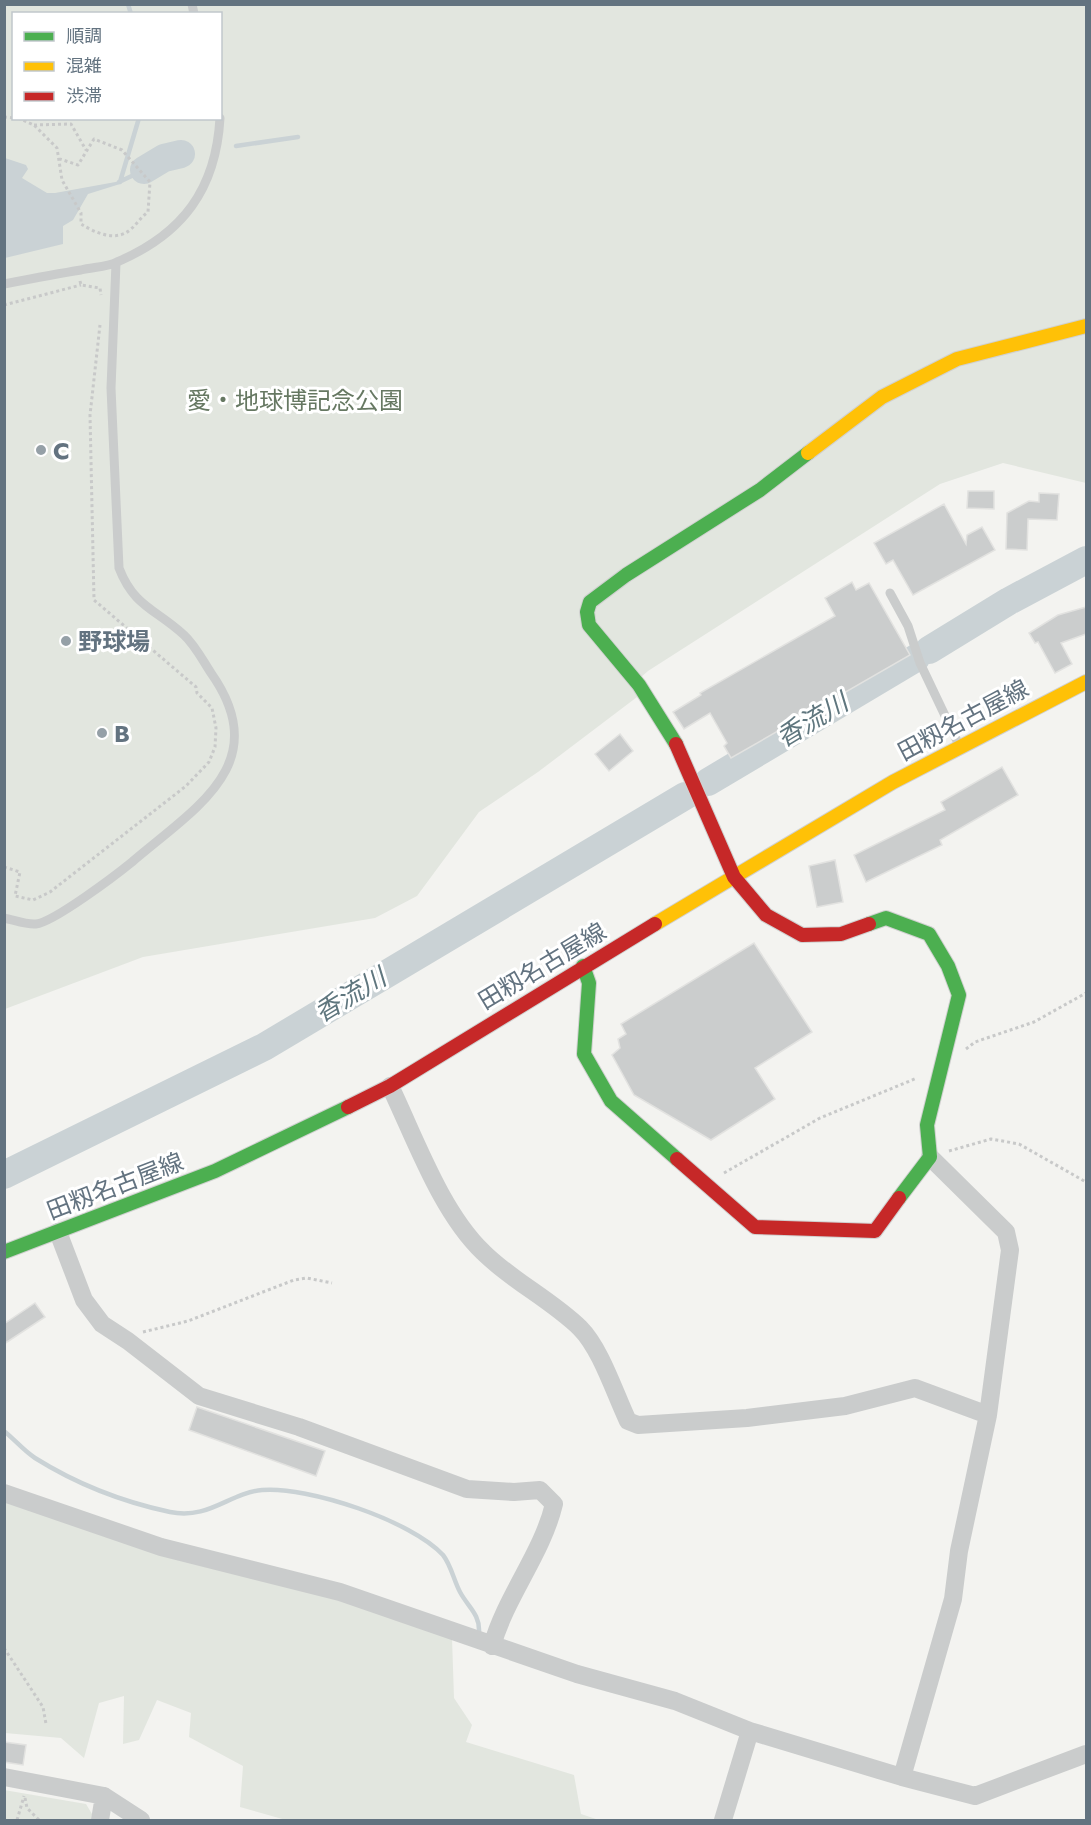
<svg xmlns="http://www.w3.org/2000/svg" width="1091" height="1825" font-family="Jost,'Noto Sans JP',sans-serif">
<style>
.green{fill:#e2e6df;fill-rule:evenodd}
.water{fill:#cad2d5}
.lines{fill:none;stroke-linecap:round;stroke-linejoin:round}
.stream{stroke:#cad2d5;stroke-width:4.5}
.river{stroke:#cad2d5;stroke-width:28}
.building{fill:#cbcdcd;stroke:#e2e2e0;stroke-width:1.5}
.fast-casing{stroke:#d0d1d0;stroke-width:16}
.slow-casing{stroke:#d0d1d0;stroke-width:16}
.jam-casing{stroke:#d0d1d0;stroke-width:16}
.path{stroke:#c8c9c9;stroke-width:3;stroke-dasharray:3 3;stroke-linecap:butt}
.lane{stroke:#cacccc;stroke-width:9}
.street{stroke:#cacccc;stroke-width:18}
.fast{stroke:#4caf50;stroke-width:14}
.slow{stroke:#ffc107;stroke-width:14}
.jam{stroke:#c62828;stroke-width:14}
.poi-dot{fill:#95a0a7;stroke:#fff;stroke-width:2}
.labels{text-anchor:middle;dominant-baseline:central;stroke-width:6;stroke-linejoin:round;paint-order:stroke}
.park-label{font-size:24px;fill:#667862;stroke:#fff}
.poi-label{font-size:24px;font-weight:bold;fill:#637380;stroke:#fff;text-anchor:start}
.street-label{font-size:24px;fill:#637380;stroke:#fff}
.water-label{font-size:26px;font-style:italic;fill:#5f767e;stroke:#fff}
</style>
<rect width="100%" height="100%" fill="#f3f3f0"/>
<!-- green -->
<path class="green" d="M5,5H1086V483L1003,463L940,484L648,671L633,684L641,694L538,772L479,812L417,896L375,918L143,957L5,1009ZM14,14H220V118H14Z
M4,1502L337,1598L452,1638L454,1698L472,1725L466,1742L574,1775L581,1814L599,1820H286L240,1807L243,1766L189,1737L191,1713L157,1700L139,1740L123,1744L124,1696L99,1703L84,1758L61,1738L5,1733Z
M4,1790L86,1804L92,1814L91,1820H5Z"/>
<!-- water -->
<path class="water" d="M5,158L26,165L28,169L22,178L47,193H55L121,181L120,184L88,194L73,220L63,226V244L5,258Z"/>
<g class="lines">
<!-- stream -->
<path class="stream" d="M128,4L131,14
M236,146L298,137
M119,182L138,173
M120,182L139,118
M4,1431C14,1439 24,1451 35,1458C75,1483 123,1502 170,1512C209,1520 229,1493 262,1490C308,1486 412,1521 443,1555C451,1565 454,1581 460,1592C468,1607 480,1614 479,1632"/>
<!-- river -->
<path class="river" d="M144,170L164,158L181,154
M929,650L1009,601L1086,560
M708,782L916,658
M4,1175L264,1047L685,796"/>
</g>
<!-- building -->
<path class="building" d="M968,491H994V509L967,508Z
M1039,493L1059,494L1057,520L1028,519L1027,550L1006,549L1007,513L1029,501L1039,502Z
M944,504L966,544L967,535L982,527L995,550L913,595L893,560L886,564L874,543Z
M852,582L856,590L869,583L910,655L731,758L724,746L727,743L710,713L684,729L673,712L701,695L700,693L835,616L825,598Z
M1086,607V634L1061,643L1072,664L1055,673L1038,642L1035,643L1029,633L1058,615Z
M620,734L633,751L609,771L595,754Z
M1002,767L1018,795L940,840L942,845L866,882L854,855L945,810L941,802Z
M835,860L843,902L817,907L809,866Z
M754,943L812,1032L755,1068L775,1099L711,1140L634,1095L612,1055L620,1048L618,1039L626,1034L621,1024Z
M35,1303L45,1317L4,1344V1324Z
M197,1407L325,1451L316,1476L189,1430Z
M4,1742L26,1745L23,1765L4,1762Z"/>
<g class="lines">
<defs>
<path id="fast" d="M676,744L639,685L589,625L587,612L590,602L626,575L760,490L808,453
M869,924L886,918L929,934L948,966L959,995L927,1125L930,1157L899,1198
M583,966L589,983L584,1054L611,1101L677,1159
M4,1252L215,1171L348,1107"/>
<path id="slow" d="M808,453L882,397L957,359L1086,326
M655,924L893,782L1086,682"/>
<path id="jam" d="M676,744L734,877L766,915L802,935L841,934L869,924
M348,1107L390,1086L655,924
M677,1159L755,1227L875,1231L899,1198"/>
</defs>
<!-- fast casing -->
<use href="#fast" class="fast-casing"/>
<!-- slow casing -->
<use href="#slow" class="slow-casing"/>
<!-- jam casing -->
<use href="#jam" class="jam-casing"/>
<!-- path -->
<path class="path" d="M4,117L14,118
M18,118L34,125L57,148L62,180L81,213V224C94,232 116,243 131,229C137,224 141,217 148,212L150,182L122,150L94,139L78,165L60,159
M34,125L71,124L86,150
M80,281L81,285L100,288L101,295
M4,305L81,285
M4,867L20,872L15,896L33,900L50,892L186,786L209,762L215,747L216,728L212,708L197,693L196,687L94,600L90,415L100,325
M966,1049L975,1042L1034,1022L1086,993
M949,1151L991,1139L1019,1144L1086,1182
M724,1173L820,1118L917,1078
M143,1332L188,1321L294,1280L307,1278L332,1283
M4,1648L43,1707L46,1724
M25,1798L27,1808L39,1820
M17,1820L24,1796"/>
<!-- lane -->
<path class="lane" d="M192,4L194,14
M4,284C30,279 56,274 81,270C93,267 107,267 117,262C183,234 216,189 220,118
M890,593L908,626L920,663L959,745
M4,918C14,920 27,925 36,924C54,922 116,875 132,862C195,808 275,764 211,673C203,661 195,645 184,635C156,609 134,607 119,568L111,388L116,263"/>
<!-- street -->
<path class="street" d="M390,1086C415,1138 441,1212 483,1252C512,1281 550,1299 580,1328C601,1349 615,1394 628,1421L638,1425L747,1418L845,1406L915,1388L988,1415
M58,1232L84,1300L102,1324L128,1341L199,1396L299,1427L467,1489L514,1492L540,1490L554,1504C542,1554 506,1596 492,1646
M4,1493L161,1547L340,1592L577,1674L675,1701L750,1731L902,1777L975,1796L1086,1754
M4,1777L104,1796L141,1820
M902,1777L953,1599L959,1551L988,1415L1010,1250L1006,1232L930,1157
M100,1820L104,1796
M723,1820L750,1731"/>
<!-- fast -->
<use href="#fast" class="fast"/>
<!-- slow -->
<use href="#slow" class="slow"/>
<!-- jam -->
<use href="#jam" class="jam"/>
</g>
<!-- markers -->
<g class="poi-dot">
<circle cx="41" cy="450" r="6"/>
<circle cx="66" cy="641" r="6"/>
<circle cx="102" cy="733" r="6"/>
</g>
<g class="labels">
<!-- park labels -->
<g class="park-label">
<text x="295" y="400">愛・地球博記念公園</text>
</g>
<!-- poi labels -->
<g class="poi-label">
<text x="53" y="450">C</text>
<text x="78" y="641">野球場</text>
<text x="114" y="733">B</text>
</g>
<!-- street labels -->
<g class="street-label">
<text transform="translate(963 720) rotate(-28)">田籾名古屋線</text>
<text transform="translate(542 966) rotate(-31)">田籾名古屋線</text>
<text transform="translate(115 1186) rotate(-21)">田籾名古屋線</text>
</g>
<!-- water labels -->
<g class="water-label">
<text transform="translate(812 720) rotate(-31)">香流川</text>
<text transform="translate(350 995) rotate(-31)">香流川</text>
</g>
</g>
<!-- border -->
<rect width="1091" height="1825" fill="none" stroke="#637380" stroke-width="12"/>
<!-- legend -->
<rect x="12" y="12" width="210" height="108" fill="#ffffff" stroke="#c1c7cc" stroke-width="1.5"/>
<rect x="24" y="32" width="30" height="9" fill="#4caf50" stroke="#c1c7cc" stroke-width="1.5"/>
<text x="66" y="42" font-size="18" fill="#637380">順調</text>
<rect x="24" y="62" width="30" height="9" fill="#ffc107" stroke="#c1c7cc" stroke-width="1.5"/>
<text x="66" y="72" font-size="18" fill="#637380">混雑</text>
<rect x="24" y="92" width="30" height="9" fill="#c62828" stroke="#c1c7cc" stroke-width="1.5"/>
<text x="66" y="102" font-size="18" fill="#637380">渋滞</text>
</svg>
